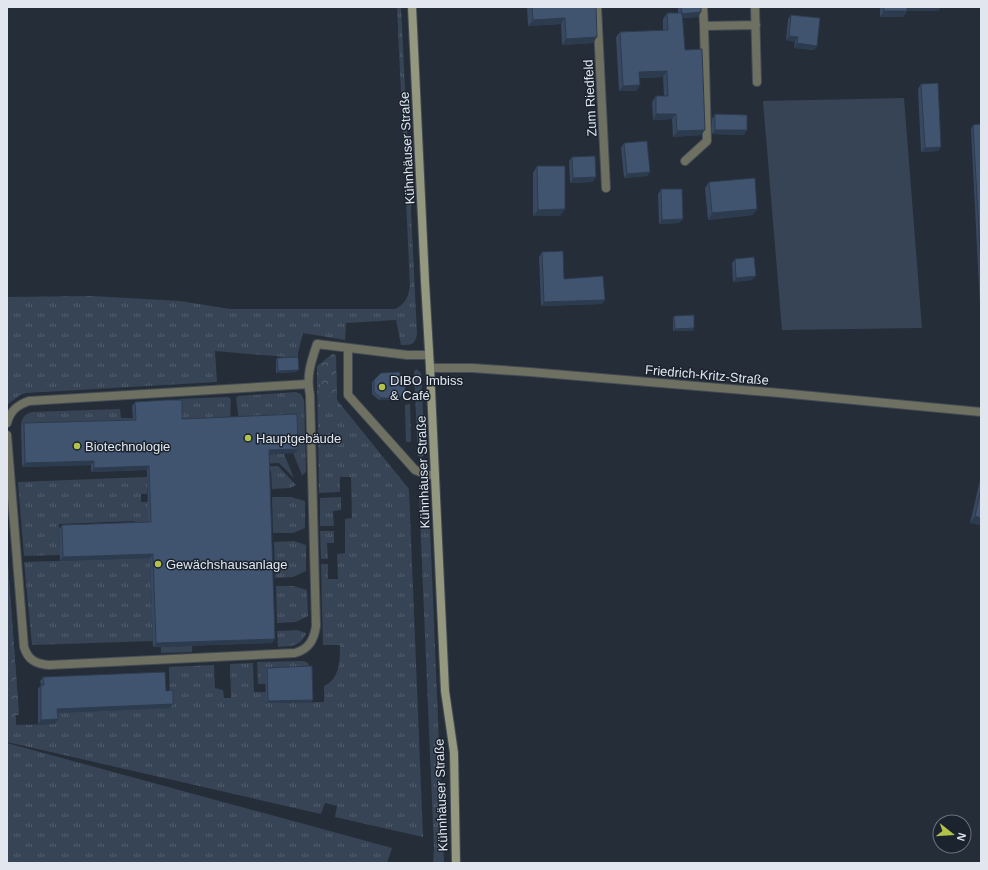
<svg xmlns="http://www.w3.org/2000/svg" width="988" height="870" font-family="Helvetica,sans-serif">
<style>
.grass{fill:url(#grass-tufts)}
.forest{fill:url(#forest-crowns)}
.park{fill:#374455}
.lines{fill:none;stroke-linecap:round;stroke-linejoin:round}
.lane-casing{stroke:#434b55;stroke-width:10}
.street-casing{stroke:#434b55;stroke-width:10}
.secondary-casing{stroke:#434b55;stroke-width:10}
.lane{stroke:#6e7161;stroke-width:8}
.street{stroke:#6e7161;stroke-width:8}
.secondary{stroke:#93987f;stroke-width:8}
.wall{fill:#374860}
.shaded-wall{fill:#2d3b4e}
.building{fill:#405470;stroke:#2d3b4e}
.poi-dot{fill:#b2c34c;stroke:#1b232e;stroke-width:1.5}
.labels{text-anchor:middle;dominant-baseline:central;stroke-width:3;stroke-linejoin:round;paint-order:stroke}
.street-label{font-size:13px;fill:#e2e7ef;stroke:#1b232e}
.poi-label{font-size:13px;fill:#e2e7ef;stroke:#1b232e;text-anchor:start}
</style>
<defs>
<pattern id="grass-tufts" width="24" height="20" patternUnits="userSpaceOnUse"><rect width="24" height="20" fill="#374455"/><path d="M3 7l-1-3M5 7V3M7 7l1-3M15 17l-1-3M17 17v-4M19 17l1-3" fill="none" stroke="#545f6e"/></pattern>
<pattern id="forest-crowns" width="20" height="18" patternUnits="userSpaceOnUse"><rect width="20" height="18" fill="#374455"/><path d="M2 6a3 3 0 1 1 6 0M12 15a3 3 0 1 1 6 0" fill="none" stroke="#545f6e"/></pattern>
</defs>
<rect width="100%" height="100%" fill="#252d38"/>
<!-- grass -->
<path class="grass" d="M397,7H401L417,334C415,345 411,345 401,345L396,320L346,323L345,340L303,333L298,353V358L215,351L217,382L26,393L20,395L7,405V297L92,296L180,301L230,309H395C405,304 408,298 410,286Z
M336,368L337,400L409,489L423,837L335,817L337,806L325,803L321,814L7,742V551L19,715H16V725L55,724V713L170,708L169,667L214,665L215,688L223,690L224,698H231L230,664L253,663L254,692H266L267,703L324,702V686C340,679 340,660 340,645H323L321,564H328V579H338L337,554L345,553V519L352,518L351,477H340V492L319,493L317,369Z
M416,369L421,373L425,452L422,457L418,456L414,372Z
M296,392L301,394L304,400L306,472L302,475L293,453H295L239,421L236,398L238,396Z
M228,397L231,399L230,421L181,466L179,399Z
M410,404L411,442H406L405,405Z
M120,409L121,418H133V424L21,427C21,419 24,414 32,412Z
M284,454L294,478L279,463L241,465V455Z
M278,466L296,485L290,488L272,489L271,471L183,475L241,468Z
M147,477V494H141V502H148V526L135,527L134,521L59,524L60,555L24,556L18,482Z
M419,494L429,503L444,863H433L434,848Z
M272,497H291L305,501V528L293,533H273Z
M341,497V510L333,511L334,526H320V498Z
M320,531H334V543H327L328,559H321Z
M294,541L306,545V571L293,577L275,578L274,542Z
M150,558L153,641L32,645L24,562Z
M276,586H293L307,590L308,616L296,622L277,623Z
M297,630L306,633C301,647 290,646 278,647L277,631Z
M192,646V652L161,653V647Z
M304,661L308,663L310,669L266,670V684H258L257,662Z
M7,743L392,848L387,863H7Z"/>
<!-- forest -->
<path class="forest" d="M332,354L336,355L337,396L332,397L329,396L326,399L318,398L317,391L323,389L322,386L317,383V366Z
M7,551L19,715H16V721L13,724L7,723V704L11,703L13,699L7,697Z"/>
<!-- park -->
<path class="park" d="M904,98L922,328L782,330L763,101Z"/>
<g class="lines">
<defs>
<path id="lane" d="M703,7L704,26L756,25
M755,7L757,82
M685,161L707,141L704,26
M348,349V395L415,470L428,475H435
M7,423C10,411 17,405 29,401L308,384
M7,435L24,647C28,660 36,664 49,665L295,653C309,649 314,640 316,626L310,395C306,376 311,362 317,344L407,355H429"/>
<path id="street" d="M597,7L606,188
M430,368H472L530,372L780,393L981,412"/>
<path id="secondary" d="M412,7L425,282L430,368L445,691L454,753L456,863"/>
</defs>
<!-- lane casing -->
<use href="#lane" class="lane-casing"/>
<!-- street casing -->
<use href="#street" class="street-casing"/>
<!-- secondary casing -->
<use href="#secondary" class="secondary-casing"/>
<!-- lane -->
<use href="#lane" class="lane"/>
<!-- street -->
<use href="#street" class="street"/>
<!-- secondary -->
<use href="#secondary" class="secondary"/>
</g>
<!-- wall -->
<path class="wall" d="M527,7H596L593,43L562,45L561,24L528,26Z
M678,7H701L698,17L683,18L685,50L701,135L673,137L672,119L653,120L652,102L656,96H664L663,77L640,78V85L636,91H619L616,37L620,32L663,30V19L667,13H678Z
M880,7H941L938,11H907L903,17H880Z
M791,15L817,46L814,50L794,48L795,42L786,40L788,19Z
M921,84L941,147L938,151L921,152L918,89Z
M715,114L744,135L712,134V119Z
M981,124V326L971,129L973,125Z
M624,143L650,172L647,176L624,178L621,148Z
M572,157L593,182L570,183L569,161Z
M537,166L565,209L560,216H533V173Z
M709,182L753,215L708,220L705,188Z
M661,189L683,219L679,223L659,224L658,194Z
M542,252L564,279L602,304L541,306L539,257Z
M735,259L752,280L733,282L732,263Z
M674,316L694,328L693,331H673V318Z
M277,358L297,372L276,373V360Z
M374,380L404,395L397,400H379L372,394V382Z
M135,402L182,419L298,449L295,453L269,454L275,639L272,643L153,647L150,558L60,561L59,529L62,525L148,522L147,470L91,472V465L22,467L21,427L24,423L133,420L132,406Z
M981,476V525L970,523Z
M267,668L313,700L311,702L266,703L265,670Z
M43,677L166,691L173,704L170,708L58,713L55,724H38V689L41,685L40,681Z"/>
<!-- shaded-wall -->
<path class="shaded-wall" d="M906,7H941L938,11H907L903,17H880L884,11Z
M701,12L698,17L678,18L682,14Z
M565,18L561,24L528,26L533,20Z
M789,36L798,37L795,42L786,40Z
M597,37L593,43L562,45L566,39Z
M797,43L817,46L814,50L794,48Z
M667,71L663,77L636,78L639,72Z
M640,85L636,91H619L623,86Z
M656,114H676L672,119L653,120Z
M705,130L701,135L673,137L677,131Z
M715,130H747L744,135L712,134Z
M941,147L938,151L921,152L925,148Z
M650,172L647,176L624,178L627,174Z
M596,177L593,182L570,183L573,178Z
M565,209L560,216H533L538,210Z
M757,209L753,215L708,220L712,213Z
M683,219L679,223L659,224L662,220Z
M756,276L752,280L733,282L736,278Z
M605,300L602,304L541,306L544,302Z
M694,328L693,331H673L675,329Z
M299,370L297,372L276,373L278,371Z
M405,393L404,395L397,400H379L381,398Z
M298,449L295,453L266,454L269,450Z
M94,461L91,465L22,467L25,463Z
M149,466L147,470L91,472L94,468Z
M975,516L981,518V525L970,523Z
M153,554L150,558L60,561L63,557Z
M275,639L272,643L153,647L156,643Z
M313,700L311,702L266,703L268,701Z
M173,704L170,708L54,713L57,709Z
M58,719L55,724H38L41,720Z"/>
<!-- building -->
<path class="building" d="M532,7H596L597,37L566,39L565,18L533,20Z
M681,7H701V12L682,14V13Z
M884,7H907V11H884Z
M667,13H682L685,50L702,49L705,130L677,131L676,114H656V96H668L667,71L639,72L640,85L623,86L620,32L668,30Z
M791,15L820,18L817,46L797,43L798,37L789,36Z
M938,83L941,147L925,148L921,84Z
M715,114L747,115V130H715Z
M981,124V267L973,125Z
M647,141L650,172L627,174L624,143Z
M595,156L596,177L573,178L572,157Z
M537,166H565V209L538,210Z
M755,178L757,209L712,213L709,182Z
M661,189H682L683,219L662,220Z
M563,251L564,279L603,276L605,300L544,302L542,252Z
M754,257L756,276L736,278L735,259Z
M694,315V328L675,329L674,316Z
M298,357L299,370L278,371L277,358Z
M399,372L405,380V393L398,398H381L374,392V380L381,373Z
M166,400H182V419L297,414L298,449L269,450L275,639L156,643L153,554L63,557L62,525L151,522L149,466L94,468V461L25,463L24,423L136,420L135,402Z
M981,489V518L975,516Z
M312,666L313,700L268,701L267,668Z
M165,672L166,691L173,690V704L57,709L58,719L41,720V685H44L43,677Z"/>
<!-- markers -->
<g class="poi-dot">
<circle cx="382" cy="387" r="4"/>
<circle cx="248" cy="438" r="4"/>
<circle cx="77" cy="446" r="4"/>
<circle cx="158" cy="564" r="4"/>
</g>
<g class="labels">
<!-- street labels -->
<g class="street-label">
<text transform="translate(590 98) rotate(-93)">Zum Riedfeld</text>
<text transform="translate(407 148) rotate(-93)">Kühnhäuser Straße</text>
<text transform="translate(707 375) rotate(5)">Friedrich-Kritz-Straße</text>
<text transform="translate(423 472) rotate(-92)">Kühnhäuser Straße</text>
<text transform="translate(441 795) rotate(-92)">Kühnhäuser Straße</text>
</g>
<!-- poi labels -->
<g class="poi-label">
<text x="390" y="380">DIBO Imbiss<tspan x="390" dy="15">&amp; Café</tspan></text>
<text x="256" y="438">Hauptgebäude</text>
<text x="85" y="446">Biotechnologie</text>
<text x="166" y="564">Gewächshausanlage</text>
</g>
</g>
<!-- border -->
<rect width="988" height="870" fill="none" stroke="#e2e7ef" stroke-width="16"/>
<!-- north arrow -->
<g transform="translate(952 834) rotate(107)"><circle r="19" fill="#1b232e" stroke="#6b717b"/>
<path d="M0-3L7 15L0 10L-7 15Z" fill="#b2c34c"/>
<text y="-6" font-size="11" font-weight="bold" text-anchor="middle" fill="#e2e7ef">N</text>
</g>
</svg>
